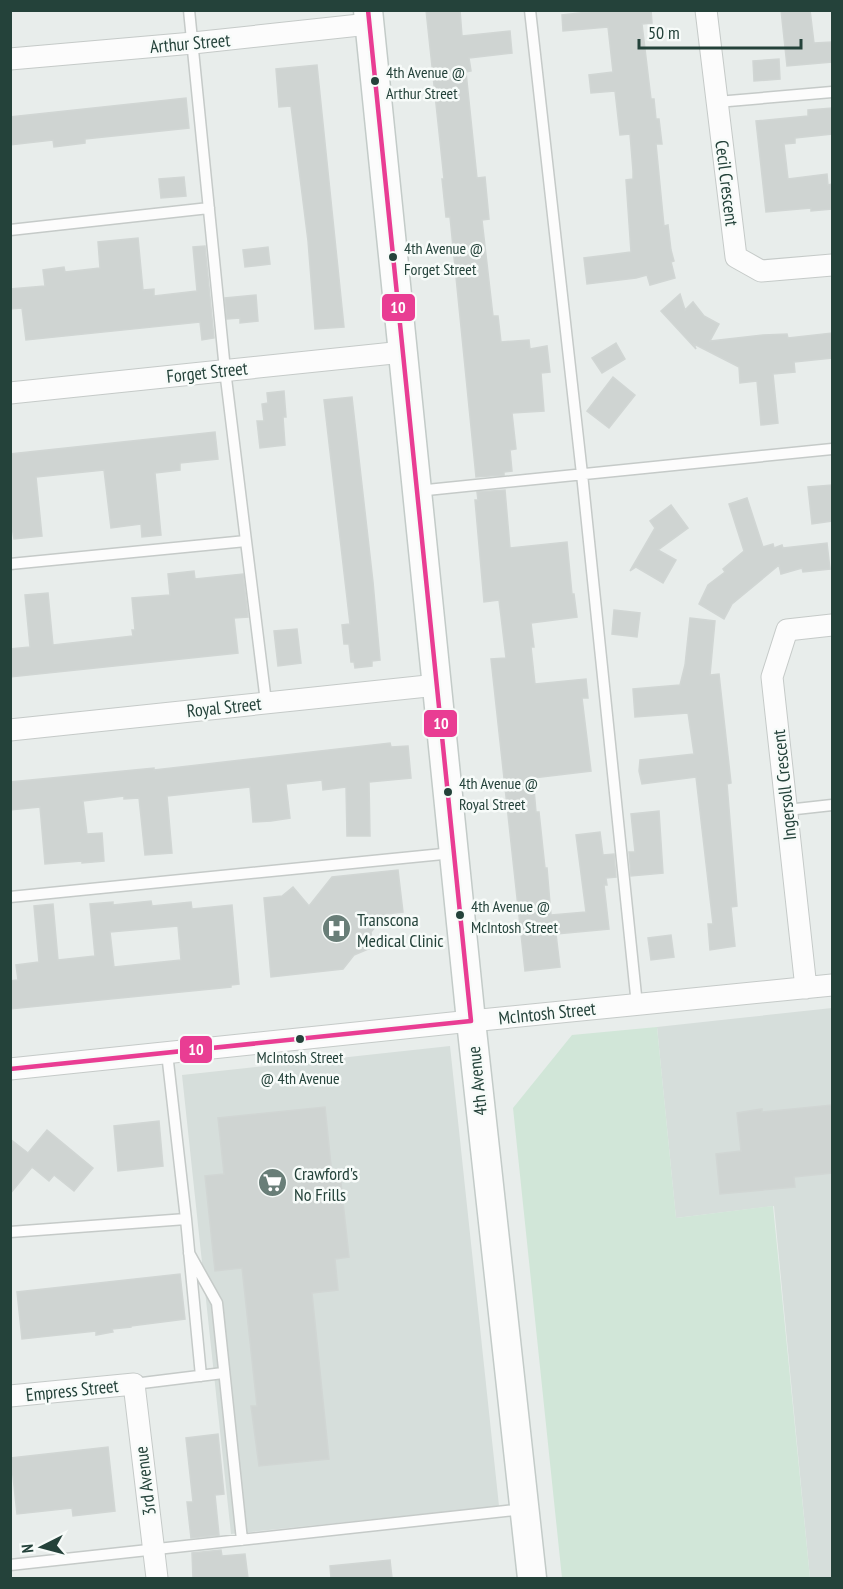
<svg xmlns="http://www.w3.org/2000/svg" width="843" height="1589" font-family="'PT Sans Narrow',sans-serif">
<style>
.built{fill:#d6dedb}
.green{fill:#d1e6d8}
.building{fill:#cfd4d2;stroke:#d1d6d4;stroke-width:1.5;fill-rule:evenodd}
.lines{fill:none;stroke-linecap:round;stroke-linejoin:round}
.lane-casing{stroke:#c5cac8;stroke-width:13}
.street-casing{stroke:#c5cac8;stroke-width:23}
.secondary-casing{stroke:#c3cbc8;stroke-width:31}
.lane{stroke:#fcfcfc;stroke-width:10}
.street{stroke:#fcfcfc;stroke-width:21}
.secondary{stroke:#fcfcfc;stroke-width:28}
.bus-1-casing{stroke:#f7fbf9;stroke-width:9}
.bus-1{stroke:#e93d93;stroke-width:4.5}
.bus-dot{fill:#24423a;stroke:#f7fbf9;stroke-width:2}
.labels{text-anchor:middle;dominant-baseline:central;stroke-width:5;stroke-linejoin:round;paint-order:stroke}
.bus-label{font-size:16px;fill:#24423a;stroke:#f7fbf9;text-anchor:start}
.street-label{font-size:18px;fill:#24423a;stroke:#f7fbf9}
.poi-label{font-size:18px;fill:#24423a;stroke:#f7fbf9;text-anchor:start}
.line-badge{stroke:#f7fbf9;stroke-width:2}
.badge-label{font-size:16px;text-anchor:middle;font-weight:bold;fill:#fff}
</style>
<rect width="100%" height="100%" fill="#e8edeb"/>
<!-- built -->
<path class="built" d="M832,1008V1578H810L774,1206L676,1218L657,1027Z
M450,1046L499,1506L231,1534L182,1075Z"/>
<!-- green -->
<path class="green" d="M657,1027L676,1218L773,1206L810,1578H562L513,1108L572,1035Z"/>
<!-- building -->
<path class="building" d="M426,10H460L462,36L510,31L512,53L469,58L471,71L466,72L477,178L485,177L489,219L482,220L493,316H498L501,342L529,340L530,349L547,346L550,372L541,373L544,411L512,413L516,449L510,450L512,471L504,472V475L476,477L450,217H446L442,179H444Z
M606,10H651L652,23L642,24L651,99H654L656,119H659L662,144H656L664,226L668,225L671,250L674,261L671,262L675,278L650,285L647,275L636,278L587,284L584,258L631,252L626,180L633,179V171L630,134L620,135L615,91L591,93L589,75L613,72L608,27L563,31L562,15Z
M781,10H810L814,43L832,42V62L787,66Z
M779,59L780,79L754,81L753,61Z
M317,65L344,327L315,329L308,241L291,106L279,107L276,69Z
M186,98L189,128L85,139V143L54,147L53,140L10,145V117Z
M832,108V134L795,138V143L784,144L788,179L827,174L828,185L832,184V209L811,211V208L766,212L756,121L808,116V110Z
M184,177L186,196L161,198L159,179Z
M138,238L143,290L154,289V296L197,291L193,247L205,246L214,338L202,340L200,322L26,340L22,308L10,309V289L45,286L43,270L64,267L65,272L100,268L98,242Z
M268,247L270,264L245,267L243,250Z
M680,294L685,310L693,302L704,316L719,324L710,341L763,335L787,334L788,338L832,333V358L794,362L795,372L773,374L778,423L761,425L757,381L740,383L739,367L694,344L696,349L661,311Z
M256,295L258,321L240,323V318L227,319L225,298Z
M616,343L625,359L602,373L592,358Z
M613,377L635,395L609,428L587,411Z
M284,391L286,417H283L285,445L260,448L257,421H264L262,404L268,403L267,393Z
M352,397L373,582L380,660L372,661V666L355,668L354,662H351L349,644H344L342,625L350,624L324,400Z
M215,432L218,459L180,463V470L155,473L161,535L142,537L141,524L111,528L104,470L36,477L42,536L14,539L10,514V454Z
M832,485V521L812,524L808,487Z
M505,490L510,548L567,542L572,594H574L577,617L531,623L534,647H531L535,684L586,679L588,698H582L591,771L533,778L536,812H539L545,868H547L551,915L586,912L576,835L600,832L603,855L614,854L616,877L606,878L607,885H604L609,929L556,934L560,967L525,971L491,659L506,658L499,600L484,602L475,500H478L477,492Z
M747,498L763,547L773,544L774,548L782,545L783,548L827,543L830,569L803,572L802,568L781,574L779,565L732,604L724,619L699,604L708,585L725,572L723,569L744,551L729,504Z
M671,505L688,528L658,550L676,560L663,583L636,567L630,571L655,528L650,521Z
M194,571L195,579L243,574L248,617L234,618L238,653L10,677V649L30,647L25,595L48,593L53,645L133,636L132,630H135L132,598L170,595L168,574Z
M614,610L640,613L637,637L612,634Z
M690,618L715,621L710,675L719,674L731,783L727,784L737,906L731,907L735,946L710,950L708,924H713L696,777L642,784L639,771L640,760L694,754L688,713L635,717L633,689L680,685L685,665Z
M297,629L301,663L278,666L274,631Z
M390,743L391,747L408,746L411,778L369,782L370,836H347L346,787L323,790L322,780L286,784L290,818L271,821L253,822L250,787L167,796L172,853L145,855L139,798L124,799V796L83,801L87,834L102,833L104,861L82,863V861L45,864L40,807L10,810V782L154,768V770Z
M659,811L663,873L631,876L629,852H635L631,814Z
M398,870L403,912L386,914L371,932L373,947L354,955L343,969L271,977L264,898L282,896L293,887L309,906L332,877Z
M151,901L152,906L191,902L192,909L232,905L239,984L231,985V987L10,1009V981L18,980L16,965L39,962L34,906L53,904L58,960L95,956L90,904L113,902V905ZM178,926L181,960L114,967L110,932Z
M671,935L674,957L651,960L648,938Z
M832,1105V1173L794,1177L795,1187L720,1194L716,1154L741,1151L737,1113L762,1109V1112Z
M325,1107L332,1175L340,1174L349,1257L335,1259L338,1290L312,1293L329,1459L259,1466L251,1406H257L242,1268L215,1271L205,1176L224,1174L218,1118Z
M159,1121L163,1166L118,1171L114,1126Z
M47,1130L93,1168L74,1191L54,1175L49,1181L32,1167L10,1194V1139L28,1153Z
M180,1274L185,1319L131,1326V1327L112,1329L113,1332L96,1335V1331L22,1339L17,1292Z
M218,1434L224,1494L215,1495L219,1535L191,1538L187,1502H193L186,1438Z
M108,1447L115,1511L73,1516L72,1508L17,1514L11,1458Z
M221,1550L222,1556L245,1554L248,1578H193L192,1553Z
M390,1560L392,1578H331L330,1566Z"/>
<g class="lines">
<defs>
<path id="lane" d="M189,10L225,370L246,541
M530,10L582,474L637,1005
M717,102L832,92
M10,230L209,208
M417,491L832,449
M10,564L246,541L266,702
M787,810L832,805
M10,897L453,853
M186,1219L201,1376
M10,1232L186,1219L167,1053
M189,1253L217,1303L242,1540
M134,1384L223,1373
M10,1565L524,1509"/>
<path id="street" d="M706,10L736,257L761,271L832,265
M10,59L193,43L369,24
M10,393L403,352
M10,730L437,685
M806,988L772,677L787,630L832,625
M10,1069L471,1021L832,985
M10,1396L134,1384L157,1578"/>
<path id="secondary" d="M368,10L471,1021L532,1578"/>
</defs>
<!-- lane casing -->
<use href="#lane" class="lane-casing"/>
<!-- street casing -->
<use href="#street" class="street-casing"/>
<!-- secondary casing -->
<use href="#secondary" class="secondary-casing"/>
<!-- lane -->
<use href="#lane" class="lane"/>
<!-- street -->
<use href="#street" class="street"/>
<!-- secondary -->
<use href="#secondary" class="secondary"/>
<defs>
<path id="bus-1" d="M368,10L471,1021
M10,1069L471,1021"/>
</defs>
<!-- bus-1 casing -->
<use href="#bus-1" class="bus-1-casing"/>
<!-- bus-1 -->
<use href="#bus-1" class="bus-1"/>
</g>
<!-- icons -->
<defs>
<symbol id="hospital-disc" viewBox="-11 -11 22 22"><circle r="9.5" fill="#697e78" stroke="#f7fbf9"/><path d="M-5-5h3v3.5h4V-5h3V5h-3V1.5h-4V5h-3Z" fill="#fff"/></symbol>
<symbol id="supermarket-disc" viewBox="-11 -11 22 22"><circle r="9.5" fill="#697e78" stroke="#f7fbf9"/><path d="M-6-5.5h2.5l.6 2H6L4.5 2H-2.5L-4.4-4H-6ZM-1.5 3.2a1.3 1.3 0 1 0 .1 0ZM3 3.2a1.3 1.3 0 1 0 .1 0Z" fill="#fff"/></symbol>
</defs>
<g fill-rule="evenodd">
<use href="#hospital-disc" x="320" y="912" width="33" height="33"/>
<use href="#supermarket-disc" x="256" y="1166" width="33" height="33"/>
</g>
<!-- markers -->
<g class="bus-dot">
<circle cx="375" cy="81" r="5"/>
<circle cx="393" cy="257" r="5"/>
<circle cx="448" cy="792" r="5"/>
<circle cx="460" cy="915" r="5"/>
<circle cx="300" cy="1039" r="5"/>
</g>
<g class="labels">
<!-- bus labels -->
<g class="bus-label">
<text x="386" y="72">4th Avenue @<tspan x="386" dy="21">Arthur Street</tspan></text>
<text x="404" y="248">4th Avenue @<tspan x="404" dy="21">Forget Street</tspan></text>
<text x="459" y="783">4th Avenue @<tspan x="459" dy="21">Royal Street</tspan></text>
<text x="471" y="906">4th Avenue @<tspan x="471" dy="21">McIntosh Street</tspan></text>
<text x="300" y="1057" text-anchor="middle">McIntosh Street<tspan x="300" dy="21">@ 4th Avenue</tspan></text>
</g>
<!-- street labels -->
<g class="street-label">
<text transform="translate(190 43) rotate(-5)">Arthur Street</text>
<text transform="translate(727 183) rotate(83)">Cecil Crescent</text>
<text transform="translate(207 372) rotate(-6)">Forget Street</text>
<text transform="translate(224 707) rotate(-6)">Royal Street</text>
<text transform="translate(784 785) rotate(-96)">Ingersoll Crescent</text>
<text transform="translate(547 1013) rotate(-6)">McIntosh Street</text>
<text transform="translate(477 1081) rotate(-96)">4th Avenue</text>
<text transform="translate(72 1390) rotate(-6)">Empress Street</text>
<text transform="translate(145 1481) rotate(-97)">3rd Avenue</text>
</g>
<!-- poi labels -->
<g class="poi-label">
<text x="357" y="919">Transcona<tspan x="357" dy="21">Medical Clinic</tspan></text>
<text x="294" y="1173">Crawford's<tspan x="294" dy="21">No Frills</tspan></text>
</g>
</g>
<g class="line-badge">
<rect x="381" y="293" width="35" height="29" rx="6" fill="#e93d93"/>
<rect x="423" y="709" width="35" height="29" rx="6" fill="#e93d93"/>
<rect x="179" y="1035" width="34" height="29" rx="6" fill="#e93d93"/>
</g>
<g class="badge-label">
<text x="398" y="313">10</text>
<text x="441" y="729">10</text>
<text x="196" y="1055">10</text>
</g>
<!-- border -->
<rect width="843" height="1589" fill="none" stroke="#24423a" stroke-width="24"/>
<!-- north arrow -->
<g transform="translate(42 1547) rotate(264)" stroke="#f7fbf9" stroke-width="4.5" paint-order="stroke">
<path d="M0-4.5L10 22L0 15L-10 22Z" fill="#24423a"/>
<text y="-9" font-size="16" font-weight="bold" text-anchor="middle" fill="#24423a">N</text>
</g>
<!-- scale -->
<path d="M639 39v9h162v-9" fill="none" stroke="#24423a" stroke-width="3"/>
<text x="648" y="39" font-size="18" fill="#24423a" stroke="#f7fbf9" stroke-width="4.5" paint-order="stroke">50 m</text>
</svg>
